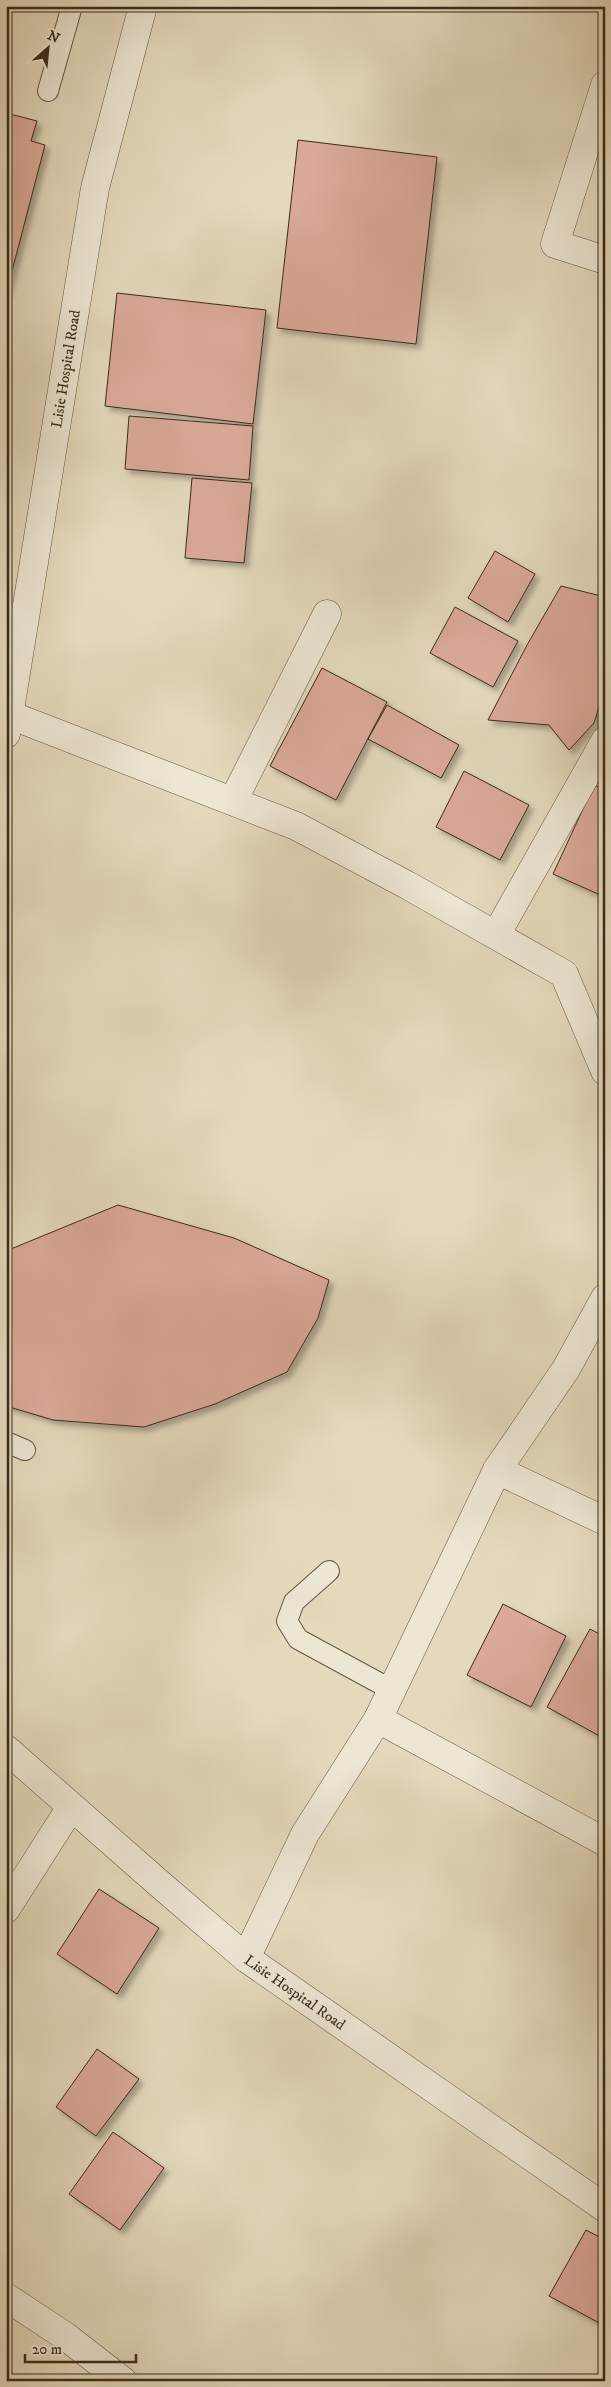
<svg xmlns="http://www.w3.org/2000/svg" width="611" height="2387" font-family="'IM FELL DW Pica',serif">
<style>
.building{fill:#dba999;stroke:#392b1a;filter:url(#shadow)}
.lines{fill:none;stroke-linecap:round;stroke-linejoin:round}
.lane-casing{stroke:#645642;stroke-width:22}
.street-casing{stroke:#645642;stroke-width:29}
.lane{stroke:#ede6d3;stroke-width:20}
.street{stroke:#ede6d3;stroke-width:28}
.labels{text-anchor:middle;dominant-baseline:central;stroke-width:4;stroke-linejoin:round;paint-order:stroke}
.street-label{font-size:15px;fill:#392b1a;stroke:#ede6d3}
</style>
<defs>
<filter id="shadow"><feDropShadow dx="4.5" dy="4.5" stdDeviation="2.5" flood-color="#0004"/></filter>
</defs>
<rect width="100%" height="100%" fill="#e4d9bc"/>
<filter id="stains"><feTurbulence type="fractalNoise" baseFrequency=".004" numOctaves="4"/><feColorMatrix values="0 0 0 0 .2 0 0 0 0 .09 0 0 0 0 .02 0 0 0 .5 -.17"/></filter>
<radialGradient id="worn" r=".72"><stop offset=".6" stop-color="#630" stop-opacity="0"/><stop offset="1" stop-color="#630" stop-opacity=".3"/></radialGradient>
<!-- building -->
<path class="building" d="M6,113L37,121L31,141L45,145L6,294Z
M298,140L437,157L416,344L277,328Z
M117,293L266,310L253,424L105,406Z
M129,416L253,426L249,480L125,469Z
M192,478L252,483L244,563L185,558Z
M495,551L535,574L508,622L468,598Z
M561,586L605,597V687L594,723L569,750L549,725L488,720L527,645Z
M455,607L518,641L493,687L430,653Z
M322,668L387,702L336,800L270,766Z
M387,705L459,745L441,778L368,739Z
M464,771L529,805L500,860L436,827Z
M594,785L605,790V897L553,874Z
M605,1010V1033L595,1028Z
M118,1205L234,1238L329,1280L318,1318L287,1372L215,1404L144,1427L53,1420L6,1406V1251Z
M503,1604L566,1636L531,1707L467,1675Z
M590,1629L605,1637V1739L547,1707Z
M99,1889L159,1928L117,1994L57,1954Z
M97,2049L139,2079L96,2136L56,2107Z
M113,2132L164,2168L120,2230L69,2194Z
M586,2230L605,2240V2326L549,2296Z"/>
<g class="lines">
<defs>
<path id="lane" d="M48,91L72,6
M6,1442L25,1450
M329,1571L294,1602L287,1621L298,1639L392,1690"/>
<g id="street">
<path d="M605,85L555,244L605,260"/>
<path d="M10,715L296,826L407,885L564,974L605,1071"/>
<path id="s1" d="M6,734L95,188L143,6"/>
<path d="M233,801L327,614"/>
<path d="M496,935L605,741"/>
<path d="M497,1470L605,1521"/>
<path d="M378,1719L605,1842"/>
<path id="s2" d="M6,1749L162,1886L246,1958L605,2208"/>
<path d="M6,1909L71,1807"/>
<path d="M246,1958L305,1834L378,1719L497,1470L566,1369L605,1298"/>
<path d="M6,2297L65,2336L123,2381"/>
</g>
</defs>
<!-- lane casing -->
<use href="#lane" class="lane-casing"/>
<!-- street casing -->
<use href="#street" class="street-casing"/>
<!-- lane -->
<use href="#lane" class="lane"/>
<!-- street -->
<use href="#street" class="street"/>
</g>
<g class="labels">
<!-- street labels -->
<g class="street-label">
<text stroke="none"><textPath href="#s1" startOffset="370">Lisie Hospital Road</textPath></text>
<text stroke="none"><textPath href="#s2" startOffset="378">Lisie Hospital Road</textPath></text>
</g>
</g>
<!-- margin -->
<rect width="611" height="2387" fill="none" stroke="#e4d9bc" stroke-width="25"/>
<rect x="8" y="8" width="596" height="2372" fill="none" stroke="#392b1a" stroke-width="2.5"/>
<rect x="12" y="12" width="586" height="2362" fill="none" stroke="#392b1a"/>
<!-- north arrow -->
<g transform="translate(48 48) rotate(27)" stroke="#ede6d3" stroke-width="4" paint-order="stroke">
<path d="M0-4L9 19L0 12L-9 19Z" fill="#392b1a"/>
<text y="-8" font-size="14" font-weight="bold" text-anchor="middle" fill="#392b1a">N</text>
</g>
<!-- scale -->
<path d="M25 2354v8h111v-8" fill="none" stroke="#392b1a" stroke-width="2.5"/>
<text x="32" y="2354" font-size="15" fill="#392b1a" stroke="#ede6d3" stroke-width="4" paint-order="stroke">20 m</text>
<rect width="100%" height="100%" filter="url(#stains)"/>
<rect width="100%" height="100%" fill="url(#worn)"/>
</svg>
